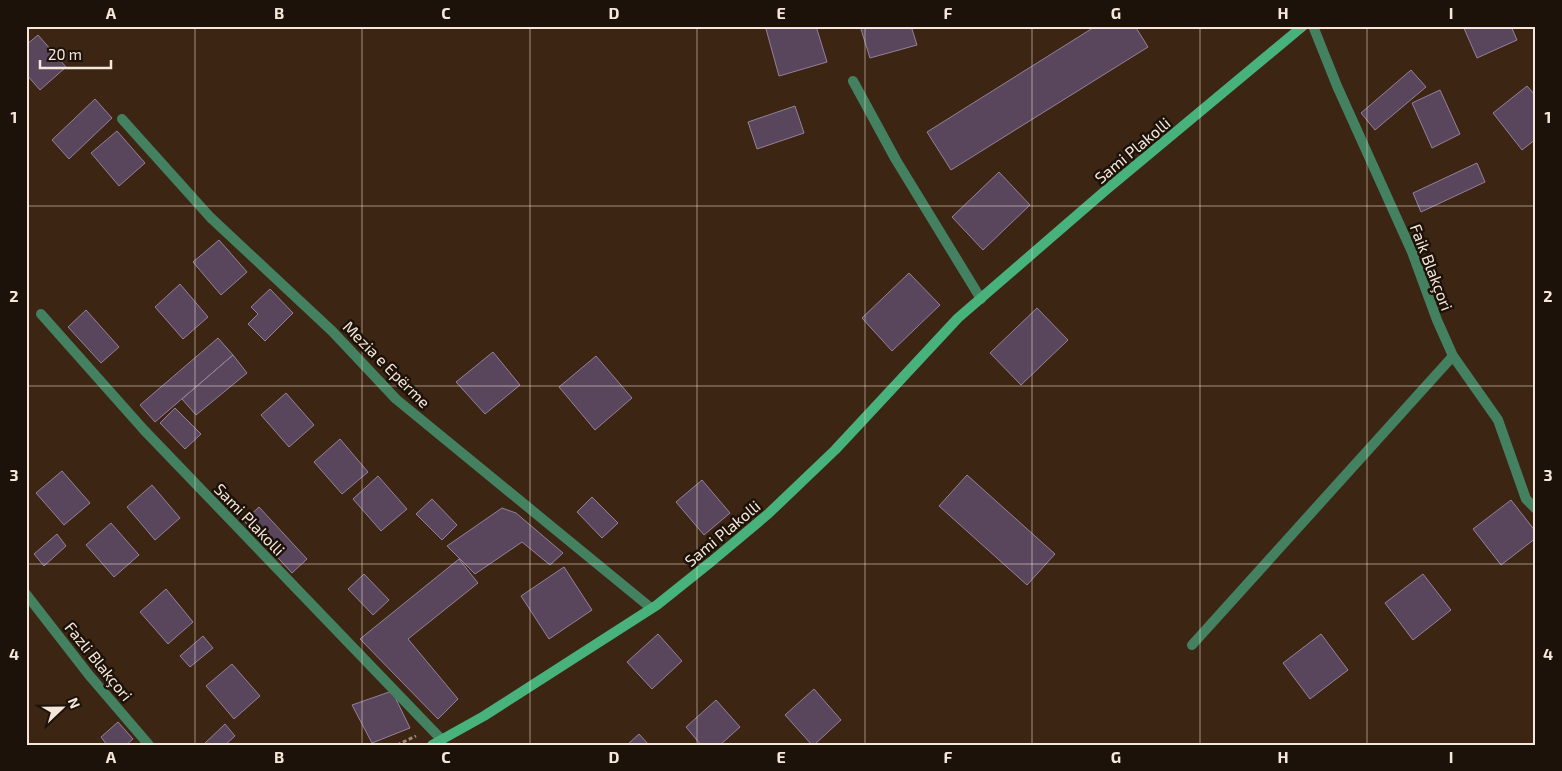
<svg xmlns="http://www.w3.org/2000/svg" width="1562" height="771" font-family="'Exo 2',sans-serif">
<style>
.building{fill:#59465d;stroke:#95809a}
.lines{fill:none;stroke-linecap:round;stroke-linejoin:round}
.path{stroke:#988575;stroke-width:3;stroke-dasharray:4 2.5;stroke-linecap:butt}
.street{stroke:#438160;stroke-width:10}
.secondary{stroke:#47b27c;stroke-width:10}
.grid{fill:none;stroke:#f6e7db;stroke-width:1;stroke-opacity:0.55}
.labels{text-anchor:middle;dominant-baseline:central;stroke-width:5;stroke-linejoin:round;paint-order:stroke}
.street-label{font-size:16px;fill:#f6e7db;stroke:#1c1209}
.neatline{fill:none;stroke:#f6e7db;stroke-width:2}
.grid-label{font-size:16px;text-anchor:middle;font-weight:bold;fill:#f6e7db}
</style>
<rect width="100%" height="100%" fill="#3c2613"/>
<!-- building -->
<path class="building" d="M776,26H816L827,62L779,76L766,29Z
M860,26H911L917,45L870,58Z
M1096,26H1135L1148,47L951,170L927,132Z
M1463,26H1511L1517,40L1477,58Z
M38,35L66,67L40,90L26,74V45Z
M1411,70L1426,87L1375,130L1361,113Z
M1527,86L1536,96V139L1522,150L1493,113Z
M1440,90L1460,134L1432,148L1412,103Z
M95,99L112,118L69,159L52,140Z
M795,106L804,133L757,149L748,122Z
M117,131L145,163L119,186L91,153Z
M1477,163L1485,182L1421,212L1413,193Z
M999,172L1030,205L983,250L952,217Z
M219,240L247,272L221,295L193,262Z
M909,273L940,305L892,351L862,318Z
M180,284L208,317L183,339L155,307Z
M270,289L293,313L265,341L248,324L258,314L251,307Z
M1037,308L1068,340L1021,385L990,353Z
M86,310L119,347L101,363L68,327Z
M218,338L233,355L155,422L140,405Z
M493,352L520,385L485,414L456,382Z
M233,355L247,373L196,415L182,399Z
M596,356L632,398L595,430L559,387Z
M286,393L314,425L289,447L261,415Z
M175,408L201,434L185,449L160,423Z
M340,439L368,472L342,494L314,462Z
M62,471L90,503L64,525L36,493Z
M967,475L1055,554L1027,585L939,506Z
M378,476L407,509L381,531L353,499Z
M702,480L730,513L704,535L676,502Z
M152,485L180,518L155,540L127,507Z
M592,497L618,523L602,538L577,512Z
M432,499L457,525L442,540L416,514Z
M1511,500L1536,532V538L1501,565L1473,529Z
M259,507L307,559L292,573L244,521Z
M502,508L516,513L563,553L550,565L522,542L475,574L447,546Z
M111,523L139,555L114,577L86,545Z
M57,534L66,546L44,566L34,554Z
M459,559L478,583L408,639L458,699L438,719L360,639Z
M564,567L592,610L549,639L521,596Z
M364,574L389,600L373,615L348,589Z
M1423,574L1451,610L1413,640L1385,603Z
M166,589L193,622L168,644L140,612Z
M658,634L682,661L652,689L627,662Z
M1321,634L1348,670L1310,699L1283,663Z
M203,636L213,648L190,667L180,656Z
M232,664L260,696L234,719L206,686Z
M814,689L841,720L814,745H812L785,715Z
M392,691L410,728L372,743L352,705Z
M716,700L740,727L720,745H701L686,727Z
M118,722L133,739L126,745H107L101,737Z
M225,724L235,736L225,745H203Z
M639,734L649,745H627Z"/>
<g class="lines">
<!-- path -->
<path class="path" d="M397,745L416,736"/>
<!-- street -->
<path class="street" d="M1313,26L1337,86L1412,252L1437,320L1453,356L1498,420L1526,499L1536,509
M853,81L896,160L981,299
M122,119L210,217L332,331L396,399L651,608
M41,314L144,430L442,740
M26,594L89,675L149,745
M1192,645L1453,356"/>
<!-- secondary -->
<path class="secondary" d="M432,745L484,716L657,605L712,561L768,514L835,450L958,318L1106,190L1303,26"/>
</g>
<!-- grid -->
<path class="grid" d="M195,26V745M362,26V745M530,26V745M697,26V745M865,26V745M1032,26V745M1200,26V745M1367,26V745M26,206H1536M26,386H1536M26,564H1536"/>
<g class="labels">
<!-- street labels -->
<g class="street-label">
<text transform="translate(1132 150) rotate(-40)">Sami Plakolli</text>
<text transform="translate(1432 267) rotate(69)">Faik Blakçori</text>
<text transform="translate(387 364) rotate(45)">Mezia e Epërme</text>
<text transform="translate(250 519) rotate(46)">Sami Plakolli</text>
<text transform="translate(722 533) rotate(-40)">Sami Plakolli</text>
<text transform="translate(99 661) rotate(51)">Fazli Blakçori</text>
</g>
</g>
<!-- border -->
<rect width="1562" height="771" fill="none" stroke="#1c1209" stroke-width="55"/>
<!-- north arrow -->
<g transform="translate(62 708) rotate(68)" stroke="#1c1209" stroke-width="4" paint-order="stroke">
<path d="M0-4L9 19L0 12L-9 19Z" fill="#f6e7db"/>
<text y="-8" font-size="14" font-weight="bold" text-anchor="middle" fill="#f6e7db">N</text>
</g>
<!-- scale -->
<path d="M40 60v8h71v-8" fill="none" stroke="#f6e7db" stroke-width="2.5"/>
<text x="48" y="60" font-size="15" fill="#f6e7db" stroke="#1c1209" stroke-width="4" paint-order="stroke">20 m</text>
<rect x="28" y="28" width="1506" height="716" class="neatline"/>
<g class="grid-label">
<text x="111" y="19">A</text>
<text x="279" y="19">B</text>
<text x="446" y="19">C</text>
<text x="614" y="19">D</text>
<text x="781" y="19">E</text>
<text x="948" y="19">F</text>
<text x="1116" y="19">G</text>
<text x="1283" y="19">H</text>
<text x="1451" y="19">I</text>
<text x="14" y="123">1</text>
<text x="1548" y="123">1</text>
<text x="14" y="302">2</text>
<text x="1548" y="302">2</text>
<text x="14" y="481">3</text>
<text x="1548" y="481">3</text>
<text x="14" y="660">4</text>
<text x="1548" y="660">4</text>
<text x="111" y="763">A</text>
<text x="279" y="763">B</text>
<text x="446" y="763">C</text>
<text x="614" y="763">D</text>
<text x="781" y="763">E</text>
<text x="948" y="763">F</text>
<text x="1116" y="763">G</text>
<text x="1283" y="763">H</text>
<text x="1451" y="763">I</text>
</g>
</svg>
